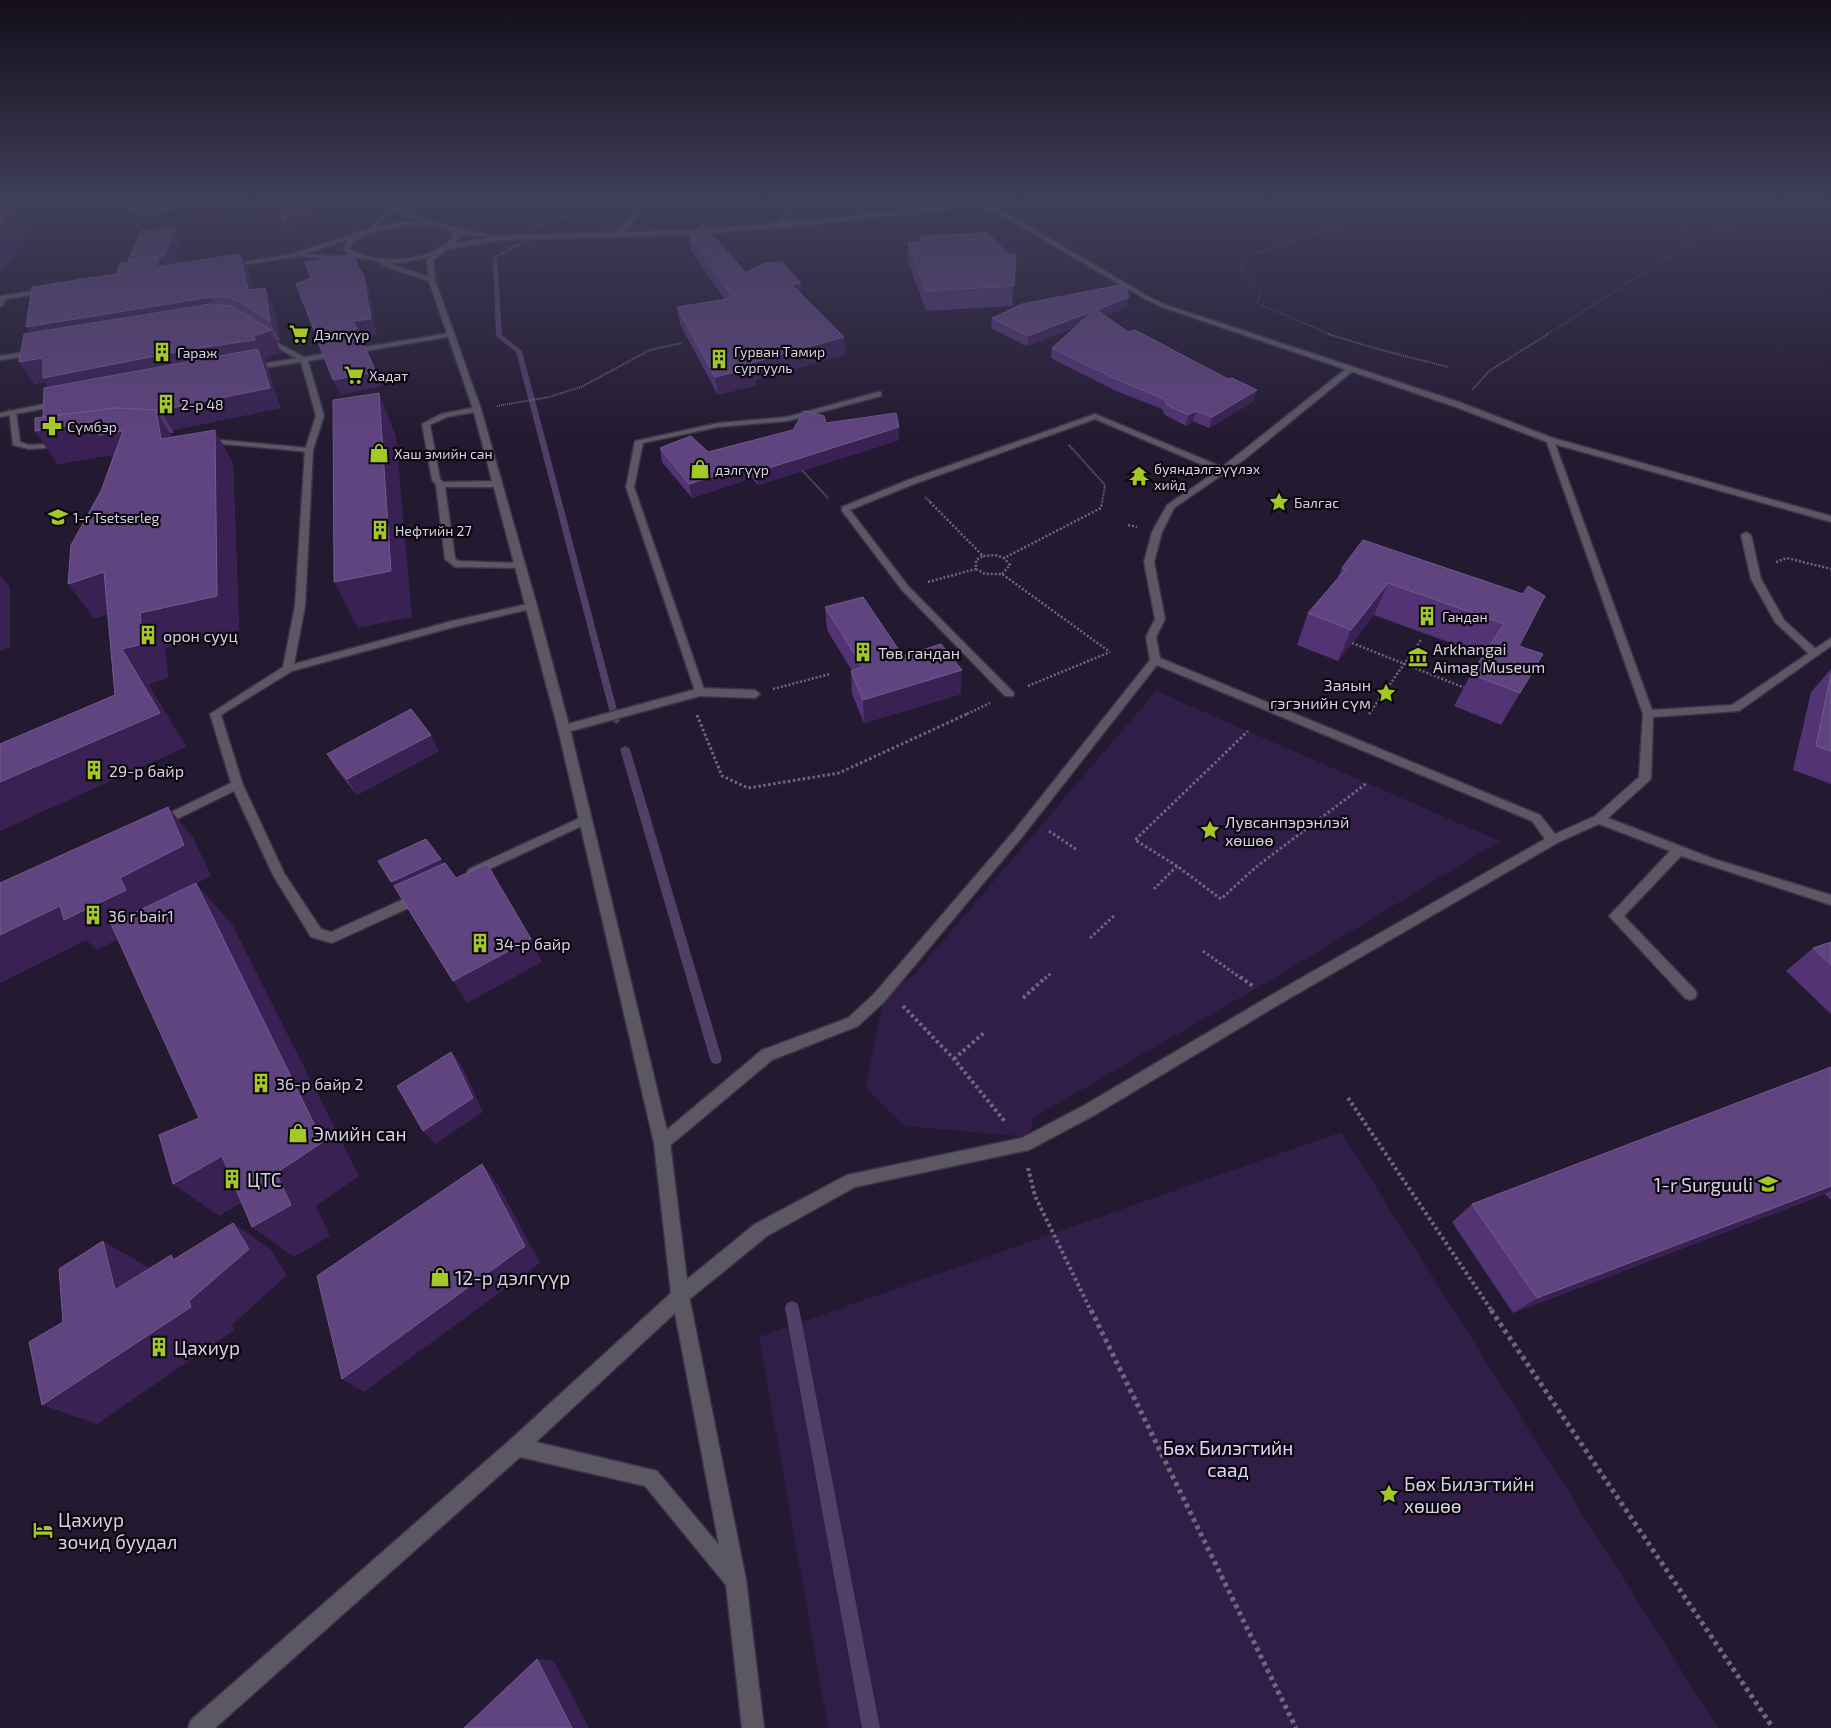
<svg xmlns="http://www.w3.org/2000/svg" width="1831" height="1728" font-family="'Exo 2',sans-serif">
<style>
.green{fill:#301d48}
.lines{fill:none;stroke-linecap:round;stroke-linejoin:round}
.stream{fill:#523f66;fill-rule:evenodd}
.service-casing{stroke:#3c3349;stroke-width:3}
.minor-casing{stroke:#3c3349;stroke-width:3}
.tertiary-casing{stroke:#3c3349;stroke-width:3}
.path-far5{stroke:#6f677b;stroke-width:1;stroke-dasharray:1 1;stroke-linecap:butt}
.path-far4{stroke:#6f677b;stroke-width:2;stroke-dasharray:1 1;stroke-linecap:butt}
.path-far3{stroke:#6f677b;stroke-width:2.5;stroke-dasharray:2 2;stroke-linecap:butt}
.path-far2{stroke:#6f677b;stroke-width:3;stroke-dasharray:2.5 2.5;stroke-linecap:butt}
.path-far1{stroke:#6f677b;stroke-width:4;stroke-dasharray:3 3;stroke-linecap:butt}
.path{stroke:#6f677b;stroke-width:5;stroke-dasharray:4 4;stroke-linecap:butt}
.service{fill:#5c5863;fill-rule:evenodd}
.minor{fill:#5c5863;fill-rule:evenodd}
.tertiary{fill:#5c5863;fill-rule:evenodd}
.wall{fill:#523374}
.shaded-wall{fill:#392154}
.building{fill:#604480;stroke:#735a8f}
.labels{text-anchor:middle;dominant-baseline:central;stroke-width:4.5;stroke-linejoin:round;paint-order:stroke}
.far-poi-label{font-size:14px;fill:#d7d1e1;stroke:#0a0710;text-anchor:start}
.poi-label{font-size:16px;fill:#d7d1e1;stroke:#0a0710;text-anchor:start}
.near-poi-label{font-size:19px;fill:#d7d1e1;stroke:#0a0710;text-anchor:start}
.near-park-label{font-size:19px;fill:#e3d3fc;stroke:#0a0710}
</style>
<rect width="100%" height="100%" fill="#231930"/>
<!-- green -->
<path class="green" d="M1156,691L1500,841L1286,971L1033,1118L1029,1137L905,1126L865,1087L886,988L912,977Z
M1341,1132L1718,1728H828L759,1337Z"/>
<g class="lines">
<!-- stream -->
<path class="stream" d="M621,200H630L530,229L526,228Z
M518,243L520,245L497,258L502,335L522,351L620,721L616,724L612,721L516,352L496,336L493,257Z
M625,746L630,749L722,1059L720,1063L716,1064L712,1063L710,1059L620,749Z
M792,1301L797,1303L799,1308L880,1728H862L785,1308L787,1303Z"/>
<defs>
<path id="service" d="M2,296L5,298L3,305L0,307V297Z
M262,337H266L308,359L301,361L262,339Z
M37,350H40V354L0,360V356Z
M477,407L481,409L480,411L447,417L430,425L440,479L443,482L498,481L502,484L498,487H445L455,558L458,561L521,563L526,566L524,568L455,567L445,559L436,485L432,480L422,424L441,414Z
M9,410L16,412L20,442L29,445L62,443L66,445L62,447L29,449L13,445Z
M200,438L309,448L313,450L309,452L203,442H200Z
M1746,532L1751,535L1761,579L1784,620L1818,651L1819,653L1818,655H1810L1775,622L1751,579L1741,535Z
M700,688L755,690L760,694L755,698L700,696L564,733L558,729L560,726Z"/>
<path id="minor" d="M113,200C126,200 135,211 149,210C173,210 195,200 218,200L150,214L135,212Z
M392,200H398L399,205L412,215L436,224L433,226L408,217L396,209L371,232H367V230L393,206Z
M645,200H650L620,236H616V234Z
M793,200H798L780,227H776Z
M450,333L452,334V336L308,361L324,416L313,450L305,606L294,664L452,621L532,603L537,606L535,608L458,626L292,671L221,715L243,785L284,873L321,929L331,932L419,892L424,893L425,897L424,901L332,943L311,937L273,875L234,791L165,825L161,826L155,822L157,819L231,783L210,714L283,667L295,606L305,450L316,416L301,362L250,370L246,368L250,366Z
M1347,368L1354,370L1245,459L1174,508L1162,532L1154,562L1165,619L1156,637L1160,658L1540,815L1555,834L1595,816L1639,777L1643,714L1546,440L1553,438L1652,710L1732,705L1831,638V646L1739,711L1653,717L1651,779L1608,818L1714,859L1831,895V905L1681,856L1624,916L1695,990L1697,994L1695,998L1690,1000L1685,998L1609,916L1670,851L1599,824L1557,843L1278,1005L1093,1116L1029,1150L855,1187L767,1236L686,1302L680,1305L674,1302L671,1296L674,1290L755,1224L847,1175L1022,1138L1083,1106L1268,997L1545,839L1532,821L1157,665L1022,837L884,1002L858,1026L772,1060L667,1148L662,1150L657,1148L654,1143L657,1138L762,1050L848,1018L874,994L1014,831L1150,660L1146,637L1155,619L1144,562L1152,532L1167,505L1217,471L1095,419L914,484L850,510L908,586L1013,692L1014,694L1013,696H1005L902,590L842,511V507L908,480L1095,414L1222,467Z
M878,392H881V396L787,421L718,427L643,443L634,487L705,692L704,694H696L626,487L635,441L718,423L787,417Z
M59,401H62V405L0,417V413Z
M584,816L588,817L590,820L588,823L477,875H469L467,872L469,869Z"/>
<path id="tertiary" d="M973,204L999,209L1149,297L1166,305L1459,402L1553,438L1831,516V522L1547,442L1453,406L1162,307L1145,299L995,211L973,208L941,210L778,228L701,234L499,240L448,249L433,260L435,280L481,409L537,606L570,729L670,1143L689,1296L746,1580L764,1728H742L726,1585L645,1486L520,1457L215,1728H188L191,1720L510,1440L671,1293L654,1143L558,729L473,409L429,281L382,265L383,262L354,257L344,250L346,242L349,239L305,254L349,257L347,260L299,256L228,267L225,265L292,254L362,231L401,222L439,223L493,236L490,238L458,233L460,236L454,244L499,236L701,230ZM420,225C431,226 448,224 454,236C434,262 377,267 350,249L352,243C373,229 395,226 420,225ZM431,256L427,260L429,277L386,263L405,262ZM675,1313L719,1545L657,1471L536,1442Z
M47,289L49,290V292L0,300V296Z"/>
</defs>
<!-- service casing -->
<use href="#service" class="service-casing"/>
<!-- minor casing -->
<use href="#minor" class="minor-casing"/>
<!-- tertiary casing -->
<use href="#tertiary" class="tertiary-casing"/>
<!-- path-far5 -->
<path class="path-far5" d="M1060,200L1086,211L1108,214L1175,200
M1320,200L1356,220
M1568,200L1584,208
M1621,200L1628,215L1645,221
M1694,222L1723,225L1736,235C1719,244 1697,239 1683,227L1684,224Z
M1720,224L1737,211L1756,213L1765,200
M1332,335L1257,303L1261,292L1241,269L1247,256L1399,207L1409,200
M1546,335L1701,236"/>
<!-- path-far4 -->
<path class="path-far4" d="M1328,334L1374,348L1448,367
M1472,390L1489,371L1548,334
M497,406L549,397L581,387L650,350L682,343
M1069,445L1105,485L1102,503
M800,468L828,498
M925,497L931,503"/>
<!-- path-far3 -->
<path class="path-far3" d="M930,502L983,556L995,555L1004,558
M1128,525L1137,527
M1776,562L1787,558L1831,569
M976,569L985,574H1002L1110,652
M1002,574L1010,565L1004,558L1101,508L1102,502
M928,582L976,569V560L983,556
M1352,643L1465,688
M1028,686L1110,652
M773,689L830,674
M967,714L990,703
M1369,714L1421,640"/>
<!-- path-far2 -->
<path class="path-far2" d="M697,715L722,776L748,788L839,773L969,713
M1049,831L1077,850
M1177,866L1135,840L1248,731
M1154,889L1177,866L1221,899L1256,867L1367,783
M1090,938L1115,915
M1203,951L1242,979
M1045,979L1052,972"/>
<!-- path-far1 -->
<path class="path-far1" d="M1240,977L1254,987
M1023,998L1046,977
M903,1006L954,1059L1006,1123
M954,1059L985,1032
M1348,1098L1492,1311
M1028,1168L1035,1196L1091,1311"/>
<!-- path -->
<path class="path" d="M1091,1310L1296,1728
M1491,1310L1773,1728"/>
<!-- service -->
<use href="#service" class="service"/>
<!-- minor -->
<use href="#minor" class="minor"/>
<!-- tertiary -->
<use href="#tertiary" class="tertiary"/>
</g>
<!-- wall -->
<path class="wall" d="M175,200H232L212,212L204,213L192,207L189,202L182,203Z
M689,235L746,273L803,296L844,337L845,355L755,380L756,385L718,395L680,324L677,307L725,300L691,251Z
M921,236L1007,253L1016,255L1012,306L926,311L908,261V242H921Z
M181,241L173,265L240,254L249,273L253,289L265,288L274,307L280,342L275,339L281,352L264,358L265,361H264L268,368L280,408L173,430L174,433H170L172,437L233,463L239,630L165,648L168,678L148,684L186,747L115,695L108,614L94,618L101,491L113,459L110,455L57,464L43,417L49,387L45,382L34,384L30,333L116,274L128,262V261Z
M1127,307L1106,316L1128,332L1254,401L1209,428L1193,421L1186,426L1165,415L1162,409L1116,391L1051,358L1052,348L1074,328L1027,346L991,328L992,318Z
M826,423L899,440L758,485L752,478L692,498L662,462L660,448L708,452Z
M1342,568L1523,594L1519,646L1520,693L1501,725L1454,706L1471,674L1484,655L1374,615L1338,661L1297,645L1308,613L1338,578Z
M825,607L961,694L864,723L852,694L851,671H852L827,630Z
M1831,669V784L1793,770L1811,692Z
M439,751L357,795L337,770L327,754Z
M1831,942V1014L1786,971L1813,948Z
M1831,1067V1200L1825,1194L1513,1313L1452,1222L1472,1204Z"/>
<!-- shaded-wall -->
<path class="shaded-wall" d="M181,200H188L189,202L182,203Z
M209,200H232L212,212L204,213L200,202Z
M272,200H283L287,209L252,214L248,204Z
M311,200H324L314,207L317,213L287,233L282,222Z
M14,208L29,232L4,271H0V228Z
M175,228L181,241L172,269L135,275L128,261Z
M240,254L249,273L257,310L248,290Z
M363,273L369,289L377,335L360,338L323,352L316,335L353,321Z
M801,283L803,300L792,285Z
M265,288L274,307L280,342L270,321Z
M211,297L221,317L39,348L26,327Z
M1129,297L1127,307L1096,320L1097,310Z
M1093,311L1091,321L1027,346L1028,336Z
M271,330L281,352L264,358L265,361H264L268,368L280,408L173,430L174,433L162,413L161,410L57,400L45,382L34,384L19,362L43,358L254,336Z
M844,337L845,355L755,380L756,385L718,395L715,377L751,363Z
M376,372L382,386L340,395L333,380Z
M1257,390L1254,401L1209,428L1212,417Z
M379,393L396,436L412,617L358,628L334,582Z
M156,410L175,442L161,439Z
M1196,411L1193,421L1186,426L1188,415Z
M110,413L123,431L119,467L110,455L57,464L35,431Z
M899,427V440L758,485L756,472Z
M215,430L233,463L239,630L165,648L168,678L148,684L186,747L0,831V782L160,713L122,649L140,613Z
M750,465L752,478L692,498L689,484Z
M104,572L129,606L94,618L68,584Z
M0,575L10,587V647L0,651Z
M1388,583L1374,615L1338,661L1351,630Z
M962,670L961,694L864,723L863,700Z
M431,735L439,751L357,795L347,779Z
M168,807L194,839L211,876L196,884L232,924L359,1176L316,1206L330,1236L294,1257L252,1227L156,920L97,950L86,940L0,983V935L120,878Z
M441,859L450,875L401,898L391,882Z
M531,939L542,962L467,1003L453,981Z
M451,1052L462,1066L483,1112L435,1144L423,1131Z
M222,1156L264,1189L219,1216L173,1184Z
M482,1164L497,1183L540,1263L364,1392L342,1379Z
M1831,1186V1191L1825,1194L1513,1313L1537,1298Z
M233,1223L271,1250L287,1275L232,1325L234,1330L97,1424L42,1405L173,1260L171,1255L213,1280Z
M103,1241L149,1268L162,1314L115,1290Z
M537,1659L554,1661L589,1728H572Z"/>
<!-- building -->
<path class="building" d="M195,200H209L200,202Z
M246,200H272L248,204Z
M283,200H311L313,203L282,222Z
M14,208L0,228V209Z
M703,224L746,273L764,263L782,262L801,283L792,285L844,337L751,363L754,367L715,377L677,307L734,298L689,235Z
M175,228L165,256L128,261L141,231Z
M988,233L1007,253L1016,255L1014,286L926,291L908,242H924L921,236Z
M240,254L248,290L265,288L270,321L238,301L226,297H211L26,327L32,287L116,274L121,263L159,258L156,267Z
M354,254L358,268L363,273L371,319L353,321L357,329L316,335L296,284L311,278L305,262Z
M1125,284L1129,297L1097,310L1128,332L1135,330L1228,379L1232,378L1257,390L1212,417L1196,411L1188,415L1167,405L1164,399L1118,380L1052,348L1093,311L1028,336L992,318L1022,304Z
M211,304L232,306L271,330L254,336L255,340L186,350L43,378V358L19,362L24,334Z
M361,338L376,372L333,380L319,344Z
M258,349L270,388L161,410L162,413H158L156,410L116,408L43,417L44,388Z
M379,393L391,571L334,582L333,400Z
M116,408L156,410L161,439L215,430L217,596L140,613L143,644L122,649L160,713L0,782V744L115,695L104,572L68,584L71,545L101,491L123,431L98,435L104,420L35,431V418Z
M804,411L824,416L826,423L896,413L899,427L756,472L750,465L689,484L660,448L691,436L708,452L735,445L793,430Z
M1363,540L1523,594L1528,586L1545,596L1519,646L1543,654L1520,693L1471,674L1504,624L1388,583L1351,630L1308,613L1346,569L1342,568Z
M863,597L903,656L941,644L962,670L863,700L851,671L863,667L825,607Z
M1831,674V751L1816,746Z
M411,709L431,735L347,779L327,754Z
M168,807L184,845L120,878L126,890L64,920L60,906L0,935V883Z
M426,839L441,859L391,882L378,861Z
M445,863L456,878L487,864L531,939L453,981L394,886Z
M196,883L323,1142L276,1173L291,1205L252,1227L222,1156L173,1184L159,1135L199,1118L111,924Z
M1831,942V965L1813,948Z
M451,1052L473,1098L423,1131L397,1086Z
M1831,1067V1186L1537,1298L1472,1204Z
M482,1164L525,1246L342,1379L317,1276Z
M233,1223L249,1249L189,1301L191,1307L42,1405L29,1342L63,1322L59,1269L103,1241L115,1290L171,1255L173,1260Z
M537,1659L572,1728H464Z"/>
<!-- sky -->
<linearGradient id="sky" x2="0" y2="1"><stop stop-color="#130e1a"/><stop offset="0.45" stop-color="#3f3e59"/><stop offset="1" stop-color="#3f3e59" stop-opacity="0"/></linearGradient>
<rect width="1831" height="442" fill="url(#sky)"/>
<!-- icons -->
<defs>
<symbol id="supermarket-bare" viewBox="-9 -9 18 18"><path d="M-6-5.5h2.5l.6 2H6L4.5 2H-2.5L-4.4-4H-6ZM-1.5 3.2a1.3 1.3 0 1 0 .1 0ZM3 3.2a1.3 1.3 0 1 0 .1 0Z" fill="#a4c825" stroke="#0a0710" stroke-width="2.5" paint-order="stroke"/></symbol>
<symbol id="building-bare" viewBox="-9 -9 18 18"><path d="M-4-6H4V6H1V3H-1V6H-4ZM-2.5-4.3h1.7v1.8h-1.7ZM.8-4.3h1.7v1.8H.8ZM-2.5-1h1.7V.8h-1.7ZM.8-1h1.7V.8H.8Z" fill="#a4c825" stroke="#0a0710" stroke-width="2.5" paint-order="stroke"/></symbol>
<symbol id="pharmacy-bare" viewBox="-9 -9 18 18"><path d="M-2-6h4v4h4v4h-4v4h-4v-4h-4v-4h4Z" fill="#a4c825" stroke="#0a0710" stroke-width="2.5" paint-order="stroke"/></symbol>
<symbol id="shop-bare" viewBox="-9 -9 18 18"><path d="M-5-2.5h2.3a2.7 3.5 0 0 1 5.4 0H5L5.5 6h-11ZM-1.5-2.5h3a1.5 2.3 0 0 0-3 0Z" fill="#a4c825" stroke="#0a0710" stroke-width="2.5" paint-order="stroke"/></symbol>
<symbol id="temple-bare" viewBox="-9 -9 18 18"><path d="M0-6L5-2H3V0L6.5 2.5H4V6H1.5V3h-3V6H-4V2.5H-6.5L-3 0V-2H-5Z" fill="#a4c825" stroke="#0a0710" stroke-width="2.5" paint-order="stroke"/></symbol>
<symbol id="sight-bare" viewBox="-9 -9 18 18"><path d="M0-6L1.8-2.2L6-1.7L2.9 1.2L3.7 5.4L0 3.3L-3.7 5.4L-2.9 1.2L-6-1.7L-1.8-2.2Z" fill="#a4c825" stroke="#0a0710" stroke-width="2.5" paint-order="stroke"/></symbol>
<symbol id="school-bare" viewBox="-9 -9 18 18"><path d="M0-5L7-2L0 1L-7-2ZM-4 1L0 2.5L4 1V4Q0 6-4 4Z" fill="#a4c825" stroke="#0a0710" stroke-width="2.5" paint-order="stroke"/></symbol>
<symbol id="museum-bare" viewBox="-9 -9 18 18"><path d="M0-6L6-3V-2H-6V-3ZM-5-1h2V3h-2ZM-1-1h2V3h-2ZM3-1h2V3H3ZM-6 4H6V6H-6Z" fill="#a4c825" stroke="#0a0710" stroke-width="2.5" paint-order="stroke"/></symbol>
<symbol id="hotel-bare" viewBox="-9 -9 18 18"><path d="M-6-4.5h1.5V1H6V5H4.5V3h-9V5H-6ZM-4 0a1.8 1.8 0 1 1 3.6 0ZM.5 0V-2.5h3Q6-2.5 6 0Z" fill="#a4c825" stroke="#0a0710" stroke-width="2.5" paint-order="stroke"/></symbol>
</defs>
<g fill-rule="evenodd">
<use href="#supermarket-bare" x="285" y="320" width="28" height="28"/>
<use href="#building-bare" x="148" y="338" width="28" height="28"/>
<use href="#building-bare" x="705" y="345" width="28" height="28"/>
<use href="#supermarket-bare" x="340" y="361" width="28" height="28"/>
<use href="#building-bare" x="152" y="390" width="28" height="28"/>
<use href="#pharmacy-bare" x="38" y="412" width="28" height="28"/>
<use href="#shop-bare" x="365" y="439" width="28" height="28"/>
<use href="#shop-bare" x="686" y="455" width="28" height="28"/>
<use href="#temple-bare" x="1125" y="462" width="28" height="28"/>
<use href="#sight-bare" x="1265" y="488" width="28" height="28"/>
<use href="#school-bare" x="44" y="503" width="28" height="28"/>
<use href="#building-bare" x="366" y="516" width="28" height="28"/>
<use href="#building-bare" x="1413" y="602" width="28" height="28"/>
<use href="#building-bare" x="134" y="621" width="28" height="28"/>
<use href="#building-bare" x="849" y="638" width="28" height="28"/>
<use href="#museum-bare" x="1404" y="643" width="28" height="28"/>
<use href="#sight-bare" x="1372" y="679" width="28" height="28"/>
<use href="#building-bare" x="80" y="756" width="28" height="28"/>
<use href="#sight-bare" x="1196" y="816" width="28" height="28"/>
<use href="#building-bare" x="79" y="901" width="28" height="28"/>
<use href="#building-bare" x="466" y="929" width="28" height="28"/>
<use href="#building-bare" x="247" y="1069" width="28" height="28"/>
<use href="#shop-bare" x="284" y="1119" width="28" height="28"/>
<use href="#building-bare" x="218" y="1165" width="28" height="28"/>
<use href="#school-bare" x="1754" y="1170" width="28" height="28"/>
<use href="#shop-bare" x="426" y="1263" width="28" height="28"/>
<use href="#building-bare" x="145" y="1333" width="28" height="28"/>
<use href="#sight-bare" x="1375" y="1480" width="28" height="28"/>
<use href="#hotel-bare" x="29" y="1516" width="28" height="28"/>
</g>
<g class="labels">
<!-- far-poi labels -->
<g class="far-poi-label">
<text x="314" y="334">Дэлгүүр</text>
<text x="734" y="351">Гурван Тамир<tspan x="734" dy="16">сургууль</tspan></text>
<text x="177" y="352">Гараж</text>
<text x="369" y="375">Хадат</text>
<text x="181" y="404">2-р 48</text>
<text x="67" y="426">Сүмбэр</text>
<text x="394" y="453">Хаш эмийн сан</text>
<text x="1154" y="468">буяндэлгэүүлэх<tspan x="1154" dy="16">хийд</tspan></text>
<text x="715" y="469">дэлгүүр</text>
<text x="1294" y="502">Балгас</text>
<text x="73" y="517">1-r Tsetserleg</text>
<text x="395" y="530">Нефтийн 27</text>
<text x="1442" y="616">Гандан</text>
</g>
<!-- poi labels -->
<g class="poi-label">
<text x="163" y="635">орон сууц</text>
<text x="1433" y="648">Arkhangai<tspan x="1433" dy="18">Aimag Museum</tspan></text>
<text x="878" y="652">Төв гандан</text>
<text x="1371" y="684" text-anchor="end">Заяын<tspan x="1371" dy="18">гэгэнийн сүм</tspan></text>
<text x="109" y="770">29-р байр</text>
<text x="1225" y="821">Лувсанпэрэнлэй<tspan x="1225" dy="18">хөшөө</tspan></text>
<text x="108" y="915">36 r bair1</text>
<text x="495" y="943">34-р байр</text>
<text x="276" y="1083">36-р байр 2</text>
</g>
<!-- near-poi labels -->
<g class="near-poi-label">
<text x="313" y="1133">Эмийн сан</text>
<text x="247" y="1179">ЦТС</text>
<text x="1753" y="1184" text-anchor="end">1-r Surguuli</text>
<text x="455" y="1277">12-р дэлгүүр</text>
<text x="174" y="1347">Цахиур</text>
<text x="1404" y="1483">Бөх Билэгтийн<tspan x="1404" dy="22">хөшөө</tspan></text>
<text x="58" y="1519">Цахиур<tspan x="58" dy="22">зочид буудал</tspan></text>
</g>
<!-- near-park labels -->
<g class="near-park-label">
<text x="1228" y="1447">Бөх Билэгтийн<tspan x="1228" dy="22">саад</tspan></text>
</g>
</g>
</svg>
